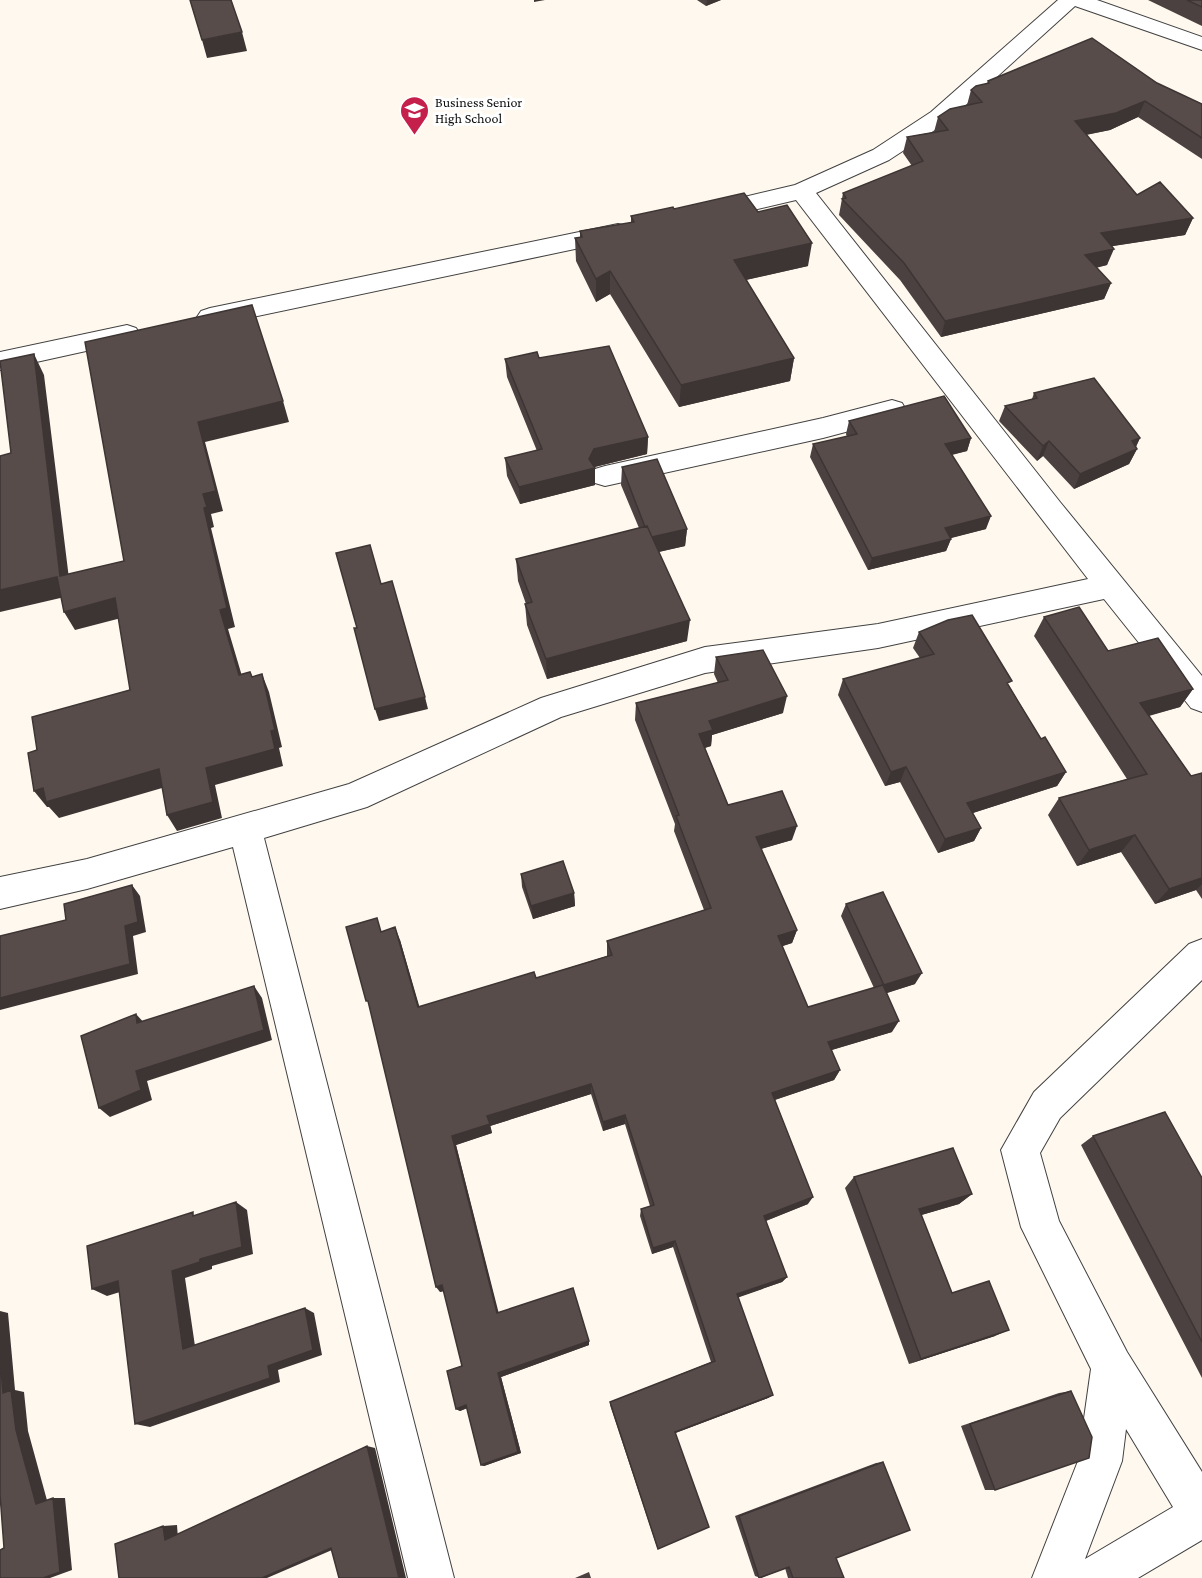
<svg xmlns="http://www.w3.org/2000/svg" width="1202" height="1578" font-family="'Crimson Pro',serif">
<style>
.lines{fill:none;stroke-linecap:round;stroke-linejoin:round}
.street-casing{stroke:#414141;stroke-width:2}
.street{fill:#fff;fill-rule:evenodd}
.wall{fill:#4b4140}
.shaded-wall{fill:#3d3534}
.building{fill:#574c4a;stroke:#3d3534;stroke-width:1.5}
.labels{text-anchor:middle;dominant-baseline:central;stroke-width:6;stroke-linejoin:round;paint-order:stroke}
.far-poi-label{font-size:14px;fill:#0e0e0e;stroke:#fff;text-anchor:start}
</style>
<rect width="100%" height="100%" fill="#fff8ee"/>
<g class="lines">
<defs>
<path id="street" d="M1058,0H1097L1202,37V50L1075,6L947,122L889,160L816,193L1060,502L1202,676V712L1191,708L1104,599L878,648L705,673L561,717L367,807L264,838L454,1578H408L233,847L87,889L0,909V877L87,859L349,784L541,698L705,647L878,624L1088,579L796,200L707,221L698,218L695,213L698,208L795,185L873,150L931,112Z
M618,224L627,226L630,232L627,238L210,326L201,323L197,317L201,311L210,308Z
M127,325L136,328L140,334L136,340L0,370V352Z
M892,400L902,403L906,410L902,417L823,438L605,486L595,483L591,476L595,469L605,466L823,418Z
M1202,939V980L1060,1118L1040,1153L1059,1221L1127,1352L1202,1472V1540L1138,1578H1032L1078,1461L1091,1369L1021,1227L1001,1150L1034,1092L1189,944ZM1126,1429L1173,1507L1085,1559L1122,1461Z"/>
</defs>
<!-- street casing -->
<use href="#street" class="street-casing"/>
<!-- street -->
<use href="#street" class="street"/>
</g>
<!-- wall -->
<path class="wall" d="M697,0H721L706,6Z
M1148,0H1202V26Z
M988,81L1157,83L1202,104V159L1138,117L1110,130L1086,135L1137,195L1193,218L1185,235L1112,246L1107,265L1096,268L1111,283L1104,299L941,337L900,280L839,215L843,193L912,166L903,153L907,137L934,132L938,117L967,105L971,90L987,84Z
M674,209L758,212L808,266L746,280L794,358L790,381L679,407L610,294L596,302L576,261L575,238L580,237V231L631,223V216Z
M539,358L648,437L647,454L595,467V485L520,504L507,476L505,458L537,451L507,377L505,359Z
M1034,393L1140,438L1136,447L1137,449L1129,464L1074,489L1043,456L1037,461L999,421L1005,406L1032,399Z
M849,421L971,438L967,451L952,455L986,529L950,538L951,539L946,551L868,570L810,457L813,444L847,437L846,434Z
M622,467L687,529L685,546L659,552L687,641L547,679L527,625L525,604H526L518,581L516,559L639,528L621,485Z
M1044,617L1108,651L1193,689L1180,707L1149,716L1191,776L1202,773V899L1196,890L1155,904L1121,852L1077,866L1048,815L1059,798L1127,779L1034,636Z
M919,632L1009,686L1041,739L1066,772L1057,786L973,813L981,828L974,841L938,853L900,782L885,786L838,695L843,679L920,658L913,648Z
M716,657L783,713L712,735L711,746L705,748L728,805L792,840L761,849L797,930L792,943L782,946L808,1007L874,988L841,916L846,904L915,984L886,993L892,1032L831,1050L840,1070L834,1080L775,1100L808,1204L766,1221L787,1277L782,1282L738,1297L773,1395L768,1398L675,1433L658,1549L657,1547L610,1405V1402L711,1362L673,1247L652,1254L640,1216L641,1209L650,1206L625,1124L603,1131L591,1094L490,1126L492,1133L456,1145L498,1313L589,1345L501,1377L521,1453L484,1466L481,1465L467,1408L460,1411L456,1409L462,1366L444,1291L440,1292L383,931L400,940L419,1007L536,978L607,956V941L704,910L674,831L675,824L635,720L636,703L718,683L714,674Z
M521,874L574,893L575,906L533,919L522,887Z
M1093,1136L1202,1178V1378L1081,1145Z
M854,1177L972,1194L959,1204L921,1215L952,1293L995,1336L909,1364L845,1188Z
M1071,1391L995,1490H985L961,1426L1059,1393Z
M883,1462L836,1558L844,1578H788L785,1568L761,1578L755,1576L735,1516L876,1463Z
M589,1572L591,1578H575Z"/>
<!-- shaded-wall -->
<path class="shaded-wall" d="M534,0H545L534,2Z
M707,0H721L706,6Z
M242,32L247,51L207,58L202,40Z
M1145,101L1138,117L1110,130L1069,138L1075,121Z
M1193,218L1185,235L1094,249L1101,233Z
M812,243L808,266L732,283L734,260Z
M1114,249L1107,265L1078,271L1085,255Z
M610,271V294L596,302V279Z
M1111,283L1104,299L941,337L945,321Z
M34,354L44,375L71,595L60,576Z
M794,358L790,381L679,407L681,385Z
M283,401L289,422L205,442L223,511L211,514L214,527L211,528L235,627L228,629L247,693L239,675L220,610L204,508L198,422Z
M648,437L647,454L594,467L595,468V485L520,504L519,487L589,459L594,449Z
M971,438L967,451L941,457L945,444Z
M1140,438L1134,450L1137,449L1129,464L1074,489L1080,474L1132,441Z
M1049,441L1043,456L1037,461L1043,446Z
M991,516L986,529L940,541L945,528Z
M687,529L685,546L649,554L650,537Z
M951,539L946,551L868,570L872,558Z
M57,577L69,596L0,612V590Z
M115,598L125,617L75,630L64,612Z
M690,620L687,641L547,679L546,659Z
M262,674L269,692L282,747L279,748L283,766L215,785L222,818L177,831L167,815L206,768Z
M1193,689L1180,707L1128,721L1140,703Z
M787,696L783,713L712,735L711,746L697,750L699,734L709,721Z
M425,697L428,709L379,721L375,709Z
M906,767L900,782L885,786L891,772Z
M159,769L169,786L59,818L49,807H47L34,791L43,788Z
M1066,772L1057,786L960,817L967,803Z
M797,826L792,840L753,851L756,837Z
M981,828L974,841L938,853L945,839Z
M1135,835L1121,852L1077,866L1089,850Z
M1202,878V884L1196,890L1155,904L1169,889Z
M132,885L140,896L146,932L133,936L138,974L0,1010V998L125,926Z
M574,893L575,906L533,919L531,906Z
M395,927L400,940L423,1019L418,1007Z
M797,930L792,943L774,949L778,936Z
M922,973L915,984L878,996L884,985Z
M254,986L262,998L272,1040L147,1081L152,1100L110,1117L99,1108L136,1071Z
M136,1014L146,1025L137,1023Z
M899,1021L892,1032L822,1053L828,1042Z
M840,1070L834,1080L768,1102L772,1093Z
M591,1084V1094L490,1126L487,1116Z
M625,1115V1124L603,1131V1122Z
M490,1124L492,1133L456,1145L500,1318L497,1313L452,1136Z
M972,1194L959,1204L908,1219L919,1209Z
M813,1197L808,1204L760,1223L764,1216Z
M236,1202L247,1210L253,1254L212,1266V1269L185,1278L196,1353L183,1349L172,1271Z
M675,1241L673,1247L652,1254L653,1248Z
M787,1277L782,1282L734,1299L737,1294Z
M118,1281L133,1288L107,1296L92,1289Z
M442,1285L447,1290L440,1292L436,1287Z
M305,1308L314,1313L322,1355L278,1370L280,1382L150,1427L135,1424L268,1366Z
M0,1311L8,1313L15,1390L24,1392L28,1431L48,1504H36L3,1393L0,1358Z
M1009,1330L995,1336L909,1364L921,1359Z
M589,1341V1345L501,1377L521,1453L484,1466L481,1465L498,1373Z
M773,1395L768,1398L673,1434L675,1432Z
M466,1405L470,1407L460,1411L456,1409Z
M367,1446L375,1448L406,1578H399Z
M53,1498H65L72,1570L50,1578H43Z
M177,1525L178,1539L165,1540L163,1526Z
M339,1547L267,1578H262L331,1548Z"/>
<!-- building -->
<path class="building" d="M190,0H231L242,32L202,40Z
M1187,0H1202V7Z
M1092,38L1157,83L1202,104V138L1145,101L1116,113L1075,121L1137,195L1160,182L1193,218L1101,233L1114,249L1085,255L1111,283L945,321L904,263L842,199L846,198L843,193L923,161L907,137L948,130L938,117L950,109L982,102L971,90L976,86L989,83L988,81Z
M744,193L758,212L787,205L812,243L734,260L794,358L681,385L610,271L596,279L575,238L582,237L580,231L634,222L631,216L673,207L674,209Z
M252,305L283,401L198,422L216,491L203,494L207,507L204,508L227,608L220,610L239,675L250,672L252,677L262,674L275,730L271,731L275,749L206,768L213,802L167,815L159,769L46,802L43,788L34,791L28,753L37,750L32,717L130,690L115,598L64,612L57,577L0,590V456L11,453L0,361L34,354L60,576L124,561L85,342Z
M609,346L648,437L594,449L589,459L595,468L519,487L505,458L542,449L505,359L537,352L539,358Z
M1094,378L1140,438L1132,441L1137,449L1080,474L1049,441L1043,446L1005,406L1037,398L1034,393Z
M944,396L971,438L945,444L991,516L945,528L951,539L872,558L813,444L857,434L849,421Z
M657,459L687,529L652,537L647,526L645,527L622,467Z
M647,526L690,620L546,659L525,604L532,602L516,559Z
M370,545L381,584L392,581L425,697L375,709L354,628H357L336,553Z
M1079,607L1108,651L1158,638L1193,689L1140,703L1191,776L1202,773V878L1169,889L1135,835L1089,850L1059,798L1147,774L1044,617Z
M972,615L1012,681L1007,683L1041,739L1045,737L1066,772L967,803L981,828L945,839L906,767L891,772L843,679L934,654L919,632L948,620Z
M763,650L787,696L709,721L713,730L699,734L728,805L782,791L797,826L756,837L797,930L778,936L808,1007L883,985L899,1021L828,1042L840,1070L772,1093L813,1197L764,1216L787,1277L737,1294L773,1395L675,1432L709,1527L658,1549L610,1402L715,1361L675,1241L653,1248L641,1209L654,1205L625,1115L603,1122L591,1084L487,1116L490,1124L452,1136L497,1313L573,1288L589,1341L498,1373L518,1452L481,1465L466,1405L456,1409L447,1371L462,1366L442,1285L436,1287L368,1001H366L346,927L377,918L381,932L395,927L418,1007L534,972L536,978L612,955L607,941L711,908L676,816L679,815L636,703L728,680L716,657Z
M563,861L574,893L531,906L521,874Z
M132,885L138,922L125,926L130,964L0,998V936L66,920L64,904Z
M883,892L922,973L884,985L846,904Z
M254,986L264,1030L136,1071L141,1090L99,1108L81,1036L136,1014L137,1023Z
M1165,1112L1202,1178V1342L1093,1136Z
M953,1148L972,1194L919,1209L952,1293L989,1281L1009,1330L921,1359L854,1177Z
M236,1202L242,1247L200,1259V1262L172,1271L183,1349L305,1308L313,1350L268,1366L270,1378L135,1424L118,1281L92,1289L87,1246L193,1212V1216Z
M0,1358L3,1393L11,1390L16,1430L36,1504L53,1498L60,1572L43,1578H0V1550L4,1548L0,1494Z
M1071,1391L1092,1437L1089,1458L995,1490L970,1424Z
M367,1446L399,1578H339L331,1548L262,1578H119L115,1544L163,1526L165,1540Z
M883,1462L910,1530L836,1558L844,1578H793L789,1567L759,1578L739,1516Z"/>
<!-- icons -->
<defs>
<symbol id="school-pin" viewBox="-11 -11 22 30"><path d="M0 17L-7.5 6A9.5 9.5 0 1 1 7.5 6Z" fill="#c4204b" stroke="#fff"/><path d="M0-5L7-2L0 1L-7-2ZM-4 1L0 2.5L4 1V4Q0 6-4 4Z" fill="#fff"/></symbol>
</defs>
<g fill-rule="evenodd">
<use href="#school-pin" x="398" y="94" width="33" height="45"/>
</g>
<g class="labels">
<!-- far-poi labels -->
<g class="far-poi-label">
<text x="435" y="102">Business Senior<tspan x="435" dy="16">High School</tspan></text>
</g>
</g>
</svg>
